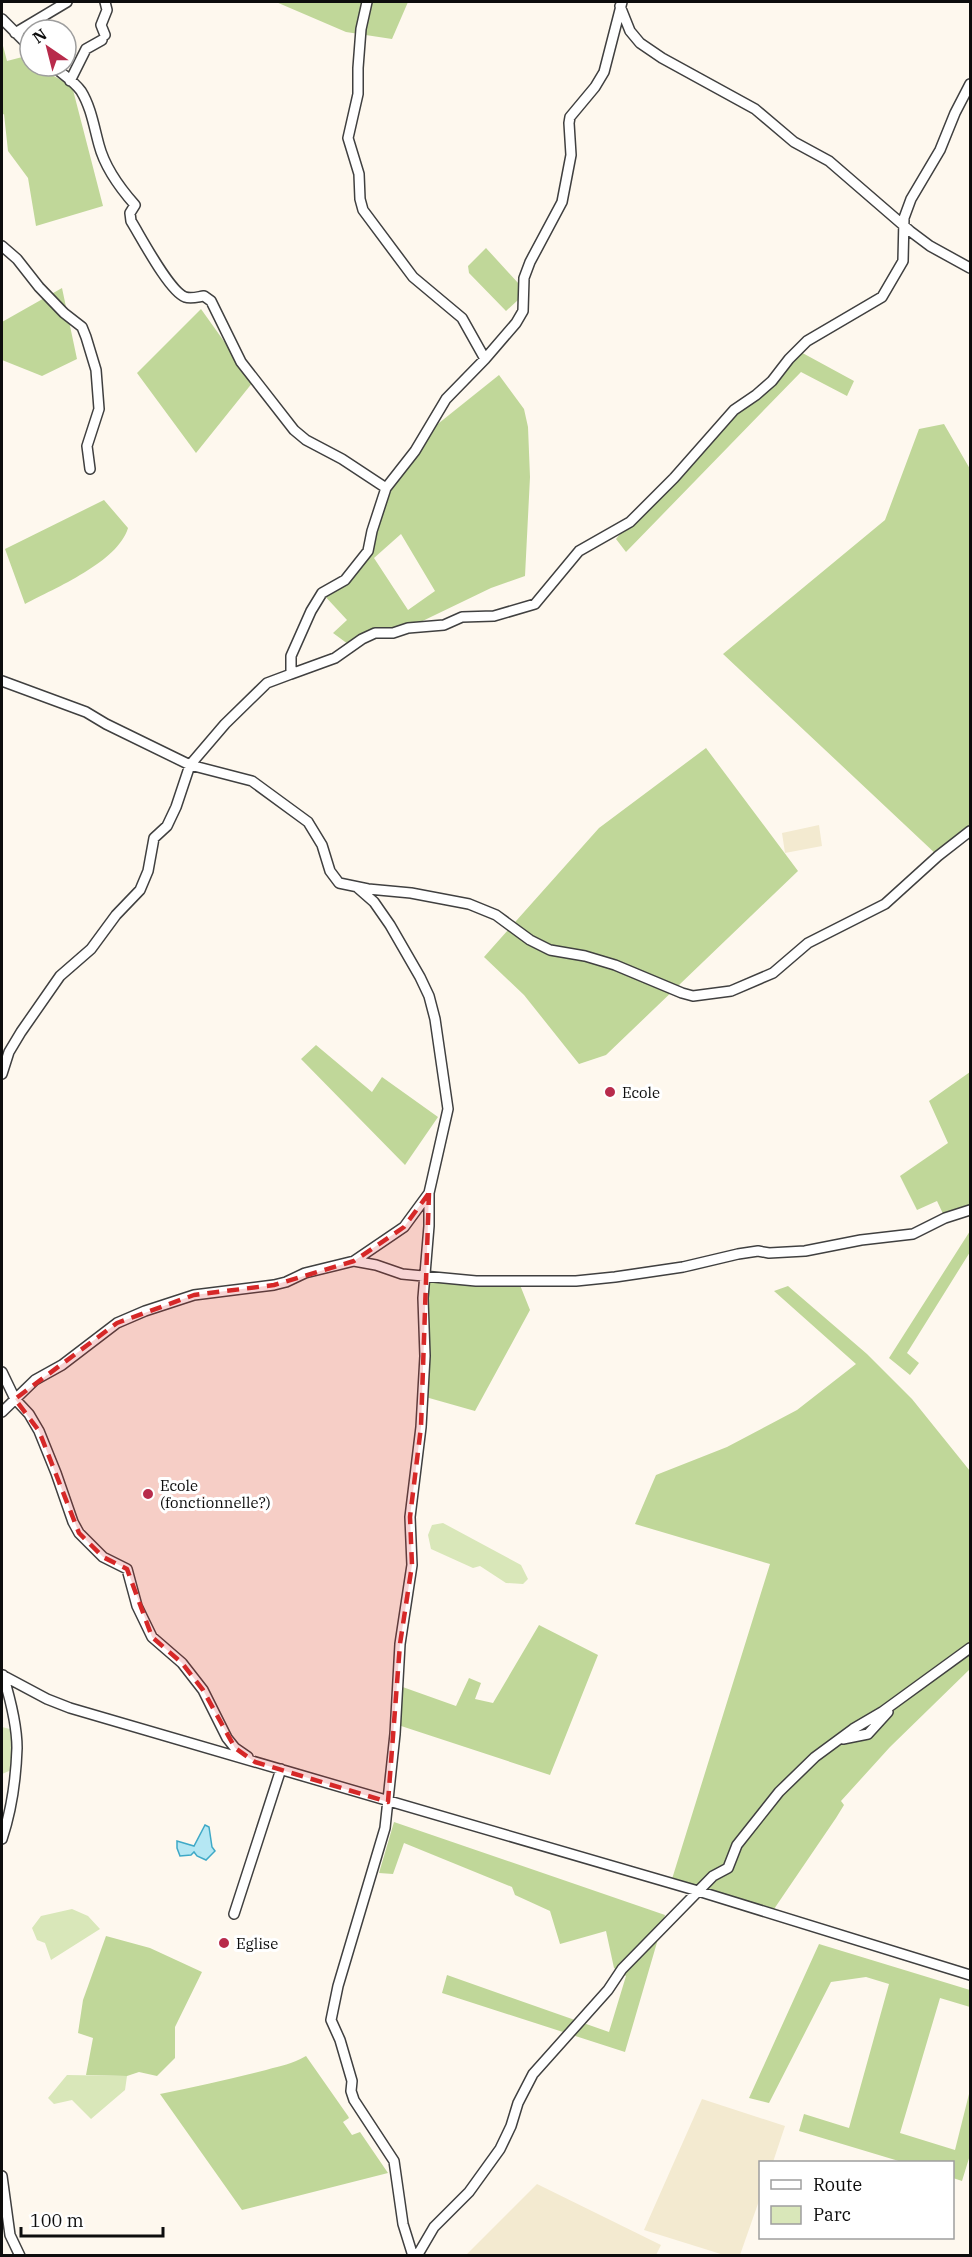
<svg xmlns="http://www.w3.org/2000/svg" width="972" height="2257" font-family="'IBM Plex Serif',serif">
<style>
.farmland{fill:#f3ead0}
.green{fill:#d9e7b9}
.forest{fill:#c0d799;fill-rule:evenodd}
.water{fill:#b5e7f3;stroke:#3fa9c7;stroke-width:1.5}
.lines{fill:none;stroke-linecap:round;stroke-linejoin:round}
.minor-casing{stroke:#404040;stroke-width:12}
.minor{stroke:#fff;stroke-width:9}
.marked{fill:#d62828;fill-opacity:0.2;stroke:#d62828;stroke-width:4.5;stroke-dasharray:12 8;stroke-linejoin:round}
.poi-dot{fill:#b82b4b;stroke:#fff;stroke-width:2}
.labels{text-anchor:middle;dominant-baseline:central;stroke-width:6;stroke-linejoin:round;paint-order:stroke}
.poi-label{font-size:15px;fill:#0d0d0d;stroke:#fff;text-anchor:start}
</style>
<rect width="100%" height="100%" fill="#fef8ee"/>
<!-- farmland -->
<path class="farmland" d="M819,825L822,846L785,853L782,833Z
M702,2099L785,2126L773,2162H760V2198L740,2255H724L644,2230Z
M537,2184L661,2245L656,2255H466Z"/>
<!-- green -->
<path class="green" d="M443,1523L521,1565L528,1579L523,1584L506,1583L480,1566L473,1568L431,1549L428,1535L432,1525Z
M2,1727L14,1730V1769L2,1774Z
M72,1909L88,1916L100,1929L51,1960L45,1943L37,1940L32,1928L41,1916Z
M67,2075L127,2076L125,2090L91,2119L72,2100L54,2104L48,2098Z"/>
<!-- forest -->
<path class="forest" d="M276,2H408L392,39L346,32Z
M2,42L7,61L30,55V66H43L52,75L72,86L103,206L36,226L28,178L8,151L4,114L2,115Z
M486,248L519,284L518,300L506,311L469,273L468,266Z
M62,288L77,359L42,376L2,360V322Z
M201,309L253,382L196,453L137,373Z
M797,350L854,381L847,396L801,372L626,552L616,539L630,522L734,410L756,395Z
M499,375L524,409L528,427L530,477L525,576L491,588L408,628L375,633L352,647L333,633L347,620L322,593L345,580L368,551L384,493L424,435ZM401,534L435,591L408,610L374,558Z
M944,424L970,469V831L938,856L723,654L885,520L919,429Z
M104,500L128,528C118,562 55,588 25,604L5,549Z
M706,748L798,871L606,1055L579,1064L524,995L484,957L599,828Z
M316,1045L372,1092L382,1077L438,1117L405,1165L301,1059Z
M970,1072V1210L945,1218L937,1201L917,1210L900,1176L948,1143L929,1101Z
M970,1231V1252L907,1353L919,1363L910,1375L889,1358Z
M425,1275L518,1280L530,1310L475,1411L422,1396Z
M788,1286L867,1354L912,1399L970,1471V1669L890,1747L841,1801L844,1805L836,1818L772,1912L672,1879L770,1564L635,1524L656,1475L727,1447L797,1410L856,1364L774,1291Z
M539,1625L598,1655L550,1775L395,1724L397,1685L456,1706L469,1678L481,1683L475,1699L493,1703Z
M394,1822L665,1915L625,2052L442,1993L447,1975L609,2032L626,1976L614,1968L606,1931L560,1944L550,1911L515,1895L512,1887L404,1843L393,1874L379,1873Z
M106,1936L150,1948L202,1972L175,2027V2058L157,2076L139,2072L127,2076L86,2075L93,2038L78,2033L83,2000Z
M819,1944L970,1990V2007L940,1998L900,2133L955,2150L970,2090V2155L962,2181L953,2178L952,2162H902L799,2131L804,2114L849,2128L889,1984L866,1977L831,1982L769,2103L749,2098Z
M306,2056L348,2116L349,2118L343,2122L352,2135L360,2132L388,2173L242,2210L160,2094C196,2087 231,2079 266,2070C283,2065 290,2065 306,2056Z"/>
<!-- water -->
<path class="water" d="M205,1825L209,1827L212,1847L215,1851L206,1860L197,1856L194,1852L191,1855L180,1856L177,1848V1841L194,1846Z"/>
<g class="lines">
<defs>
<path id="minor" d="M367,2L361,29L358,68V94L348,138L359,174L360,199L363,210L413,277L462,318L485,359
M620,6L630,31L640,43L662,58L755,109L794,142L829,161L910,231L930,246L970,268
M2,19L30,47
M15,33L67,2
M105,35L101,25L107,10L105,2
M53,66C62,74 74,81 81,91C91,107 94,127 99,145C105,168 119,187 135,205L130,213L131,221C141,237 169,291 185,297C191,299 197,297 204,296L211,301L241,362L294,430L306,440L342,459L386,488
M70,81L86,49L102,40
M2,246L17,259L39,287L64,313L82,327L86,337L96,370L99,409L87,446L90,469
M291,674L335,658L362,639L375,633H393L408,628L444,625L462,617L494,616L535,604L579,551L630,522L674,478L734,410L756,395L772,381L789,359L807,341L882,297L903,261L904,218L911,199L940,150L955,113L970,84
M2,681L86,712L106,724L190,765L252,781L308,822L322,845L330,871L339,883L368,889L411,893L469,904L496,915L530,940L550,950L585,956L615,965L682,993L693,996L731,991L773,973L808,943L885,904L938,856L970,831
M2,1074L9,1052L21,1032L60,976L91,949L116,915L140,890L148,871L154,838L167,826L176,807L190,765L225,724L267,683L291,674V656L311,611L322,593L345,580L368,551L372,531L386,488L415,451L446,399L485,359L516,323L523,311L524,278L530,262L562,202L571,155L569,123L570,117L595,87L604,72L622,2
M354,1261L404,1227L429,1193L448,1109L435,1019L429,996L420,977L390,925L374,902L358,888
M2,1372L15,1399L29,1414L39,1431L56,1473L73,1522L79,1533L103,1557L127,1569L137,1606L152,1637L182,1663L203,1690L227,1738L235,1748L248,1757
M2,1412L35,1380L62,1365L117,1323L145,1311L194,1295L274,1285L286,1282L305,1273L354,1261L376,1265L402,1274L476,1281H576L615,1277L683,1267L738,1254L758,1251L769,1253L805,1251L861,1240L913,1234L945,1218L970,1210
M2,1675L47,1699L70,1708L698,1891L970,1975
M843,1739L868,1734L888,1712
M2,1839C11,1812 16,1778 17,1748C17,1725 10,1698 3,1675
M234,1914L281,1769
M2,2176L10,2235L20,2256
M413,2256L403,2224L394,2161L354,2100L351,2091L352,2081L340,2040L331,2020L338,1986L385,1828L395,1734L400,1644L412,1565L410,1517L421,1427L425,1356L423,1298L429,1226V1193
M417,2256L434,2227L469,2192L500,2149L511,2126L518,2103L533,2074L608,1990L622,1969L713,1876L728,1868L737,1845L779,1792L815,1757L853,1729L882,1712L970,1648"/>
</defs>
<!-- minor casing -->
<use href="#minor" class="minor-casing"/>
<!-- minor -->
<use href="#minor" class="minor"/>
</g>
<!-- marked area -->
<path class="marked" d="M429,1193L421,1427L410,1517L412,1565L400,1644L388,1802L255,1762L235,1748L203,1690L182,1663L152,1637L127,1569L103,1557L79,1533L39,1431L15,1399L117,1323L194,1295L274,1285L354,1261L404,1227Z"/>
<!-- markers -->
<g class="poi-dot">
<circle cx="610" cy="1092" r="6"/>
<circle cx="148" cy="1494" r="6"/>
<circle cx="224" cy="1943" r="6"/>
</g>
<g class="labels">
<!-- poi labels -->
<g class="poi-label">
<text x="622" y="1092">Ecole</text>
<text x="160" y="1485">Ecole<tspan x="160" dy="17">(fonctionnelle?)</tspan></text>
<text x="236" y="1943">Eglise</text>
</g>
</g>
<!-- border -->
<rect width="972" height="2257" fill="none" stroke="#0d0d0d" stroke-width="6"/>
<!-- legend -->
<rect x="759" y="2161" width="195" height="78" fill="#ffffff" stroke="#9e9e9e" stroke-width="1.5"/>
<rect x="771" y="2180" width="30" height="9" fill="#ffffff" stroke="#9e9e9e" stroke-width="1.5"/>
<text x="813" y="2191" font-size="18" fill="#0d0d0d">Route</text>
<rect x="771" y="2206" width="30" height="18" fill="#d9e7b9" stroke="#9e9e9e" stroke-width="1.5"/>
<text x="813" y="2221" font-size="18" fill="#0d0d0d">Parc</text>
<!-- north arrow -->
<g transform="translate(48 48) rotate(325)"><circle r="28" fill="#ffffff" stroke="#9e9e9e" stroke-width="1.5"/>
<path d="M0-4.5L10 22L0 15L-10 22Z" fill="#b82b4b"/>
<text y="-9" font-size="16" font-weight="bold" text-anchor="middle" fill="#0d0d0d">N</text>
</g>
<!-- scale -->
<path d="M21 2227v9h142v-9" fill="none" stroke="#0d0d0d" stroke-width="3"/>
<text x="30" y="2227" font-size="18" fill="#0d0d0d" stroke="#ffffff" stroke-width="4.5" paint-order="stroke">100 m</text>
</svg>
